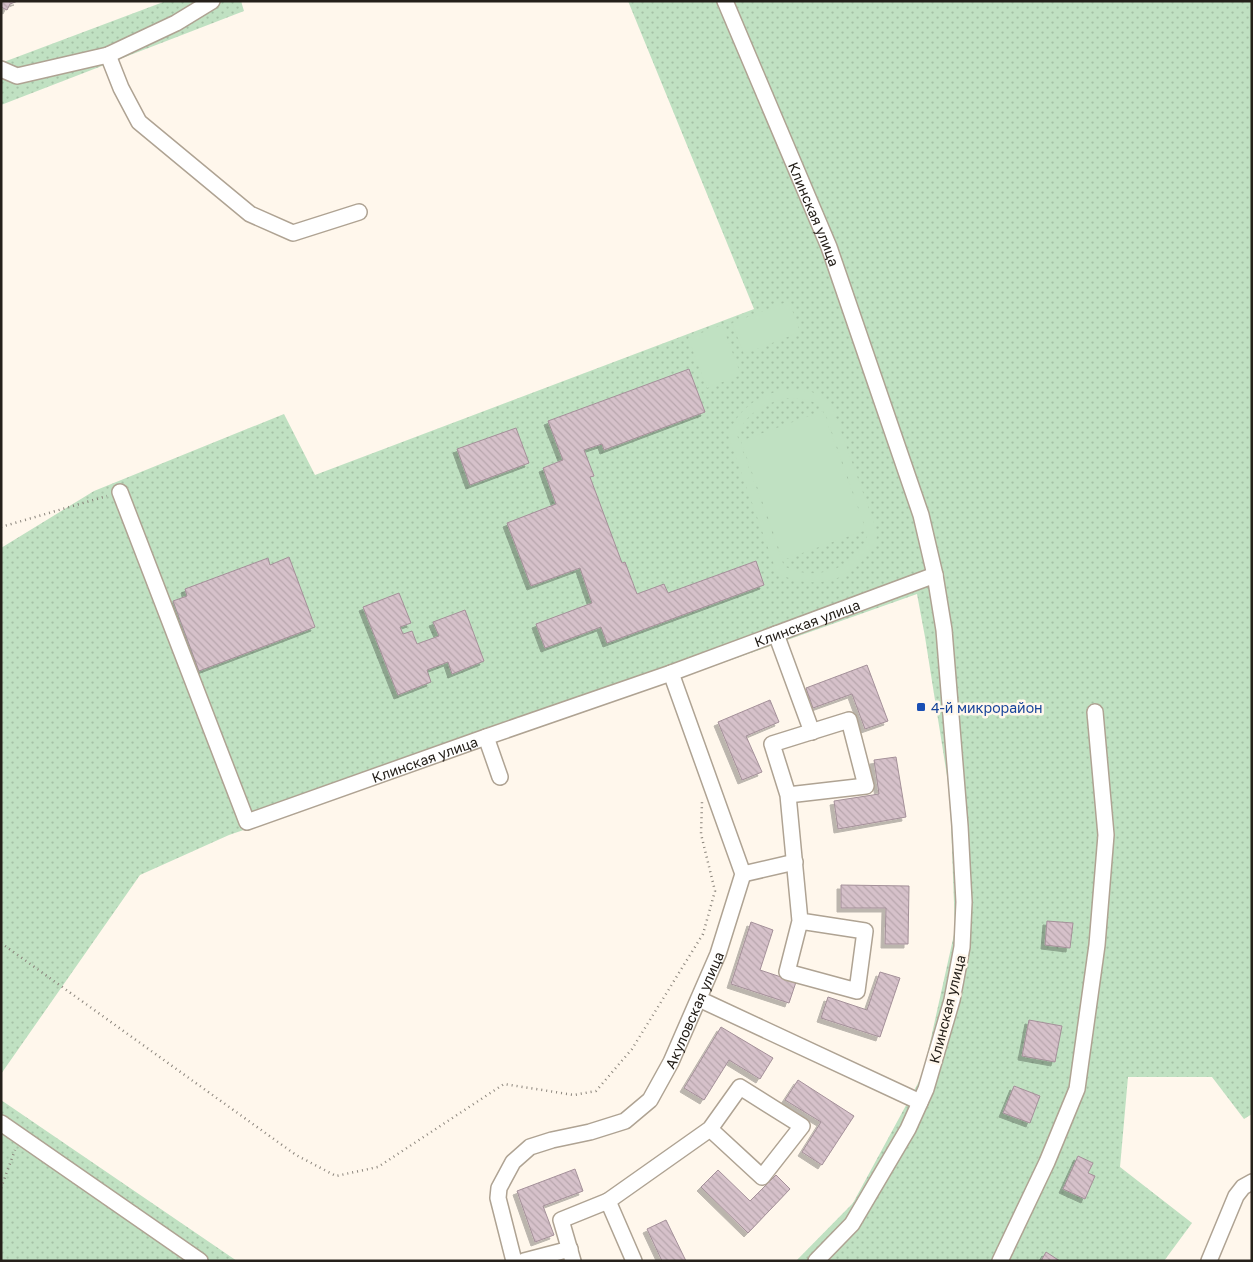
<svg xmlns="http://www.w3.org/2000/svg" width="1253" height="1262" font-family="'Golos Text',sans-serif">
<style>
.grass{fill:url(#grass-dots)}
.garden{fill:#c0e1c2;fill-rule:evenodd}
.building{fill:url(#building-back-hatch);stroke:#a49099;filter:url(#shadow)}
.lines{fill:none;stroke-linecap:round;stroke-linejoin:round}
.minor-casing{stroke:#afa393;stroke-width:18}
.path{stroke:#8a847b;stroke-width:2.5;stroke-dasharray:1 4;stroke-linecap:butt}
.minor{stroke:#fff;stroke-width:15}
.transit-dot{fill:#1a4fb4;stroke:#fff7ec;stroke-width:2}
.labels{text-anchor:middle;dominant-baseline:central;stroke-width:5;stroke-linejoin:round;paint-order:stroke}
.street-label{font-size:14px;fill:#25201a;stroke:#fff7ec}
.transit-label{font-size:14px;fill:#164399;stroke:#fff7ec;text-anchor:start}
</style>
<defs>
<pattern id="grass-dots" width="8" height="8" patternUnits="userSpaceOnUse" patternTransform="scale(1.25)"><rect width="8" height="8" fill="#c0e1c2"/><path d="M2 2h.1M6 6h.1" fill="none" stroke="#a5c1a6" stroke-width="1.8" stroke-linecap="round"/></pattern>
<pattern id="building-back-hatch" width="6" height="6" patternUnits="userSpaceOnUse" patternTransform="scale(1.25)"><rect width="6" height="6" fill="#d6c1ca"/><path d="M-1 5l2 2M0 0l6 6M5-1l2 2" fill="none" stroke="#b8a6ad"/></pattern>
<filter id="shadow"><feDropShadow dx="-4" dy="4" stdDeviation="0" flood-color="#0004"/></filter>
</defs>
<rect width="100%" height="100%" fill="#fff7ec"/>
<!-- grass -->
<path class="grass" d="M166,1H241L244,11L1,105V63Z
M628,1H1252V1114L1244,1119L1212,1077H1128L1120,1167L1192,1223L1164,1261H796L853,1203L923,1074L955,930L950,795L925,637L917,594L584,712L229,835L140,875L1,1074V548L94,491L284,414L315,475L754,309Z
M1,1100L237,1261H1Z"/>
<!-- garden -->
<path class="garden" d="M789,301L800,332L744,354L732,323Z
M722,325L741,375L707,388L688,338Z
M788,389L812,392L830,401L878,534C862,579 818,594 777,573L728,435C738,408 760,394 788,389ZM789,398L809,400L823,407L868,534C856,569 815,583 784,566L737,435C746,413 766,402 789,398Z
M823,411L866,530L783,560L741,441Z"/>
<!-- building -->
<path class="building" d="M1,1H18L10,4L7,10L1,7Z
M689,369L705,412L604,450L602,444L584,450L594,476L590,477L622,563L625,562L637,594L664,584L668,593L756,561L764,585L607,643L601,627L545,648L536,624L592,603L580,568L531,586L507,523L556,504L543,468L563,460L548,421Z
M516,428L529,463L470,485L457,449Z
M289,557L315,627L199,671L173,601L187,596L185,589L268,558L270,565Z
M399,593L411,623L400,627L403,634L412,631L417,644L439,636L433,622L465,610L484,661L452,674L448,662L427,670L431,682L398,695L363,607Z
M867,665L888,721L865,729L852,694L813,708L806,688Z
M770,700L779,722L746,736L762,772L742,780L718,722Z
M896,757L906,817L838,829L834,801L879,794L874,760Z
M841,885L909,886L908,944H885L886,908H841Z
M1047,921L1073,923L1070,948L1045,945Z
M751,922L773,930L760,970L796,982L789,1003L731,984Z
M880,972L900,978L880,1037L821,1018L828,997L867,1010Z
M1029,1020L1062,1026L1055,1062L1022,1056Z
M721,1027L773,1058L760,1079L729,1060L704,1100L684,1088Z
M798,1080L854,1116L822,1165L802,1152L821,1122L785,1100Z
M1014,1086L1040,1096L1030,1123L1003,1113Z
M1078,1156L1093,1163L1088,1173L1095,1176L1085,1199L1063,1189Z
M575,1169L583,1191L543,1206L554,1235L535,1242L517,1191Z
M718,1170L750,1201L776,1175L790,1189L748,1233L701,1187Z
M666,1220L686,1261H662L647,1229Z
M1046,1252L1060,1261H1041Z"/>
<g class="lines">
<defs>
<g id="minor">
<path id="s1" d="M725,1L829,247L921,515L935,575L944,630L960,826L964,902L962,947L952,1000L926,1089L908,1129L852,1224L816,1261"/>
<path d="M108,55L121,88L139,122L250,214L293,233L359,212"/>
<path d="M1,69L17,76L108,55L176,23L212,1"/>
<path id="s2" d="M120,492L247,822L486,737L671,673L935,575"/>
<path d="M776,634L812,732"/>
<path d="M486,737L500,777"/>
<path d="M788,795L866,786L849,720L772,744L788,795L800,921L865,931L857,991L787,972L800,921"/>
<path d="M743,874L795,862"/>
<path d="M699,999L920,1102"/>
<path d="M1,1123L200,1261"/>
<path d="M608,1201L710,1129L740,1087L802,1126L762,1177L710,1129"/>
<path id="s3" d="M514,1261L498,1198L499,1188L513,1162L530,1147L552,1140L590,1132L625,1121L650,1100L671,1062L718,954L743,874L671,673"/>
<path d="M524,1261L570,1249"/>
<path d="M573,1261L561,1220L608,1201L634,1261"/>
<path d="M1000,1261L1047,1162L1077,1089L1097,945L1106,835L1095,712"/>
<path d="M1209,1261L1236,1196L1243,1187L1252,1182"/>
</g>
</defs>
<!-- minor casing -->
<use href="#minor" class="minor-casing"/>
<!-- path -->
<path class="path" d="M1,527L107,496
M1,943L296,1155L336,1176L378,1167L504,1084L574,1095L596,1091L632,1049L703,934L715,891L701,834L702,802
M1,1188L15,1150"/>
<!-- minor -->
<use href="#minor" class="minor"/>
</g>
<!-- markers -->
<rect class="transit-dot" x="916" y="702" width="10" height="10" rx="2.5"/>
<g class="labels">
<!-- street labels -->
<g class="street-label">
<text stroke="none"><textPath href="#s1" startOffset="231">Клинская улица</textPath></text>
<text stroke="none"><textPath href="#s2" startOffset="948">Клинская улица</textPath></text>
<text stroke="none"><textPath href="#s2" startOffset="542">Клинская улица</textPath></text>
<text transform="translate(947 1009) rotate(-76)">Клинская улица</text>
<text stroke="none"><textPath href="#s3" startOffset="359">Акуловская улица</textPath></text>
</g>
<!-- transit labels -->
<g class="transit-label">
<text x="931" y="707">4-й микрорайон</text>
</g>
</g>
<!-- border -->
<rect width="1253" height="1262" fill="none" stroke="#25201a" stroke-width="5"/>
</svg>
